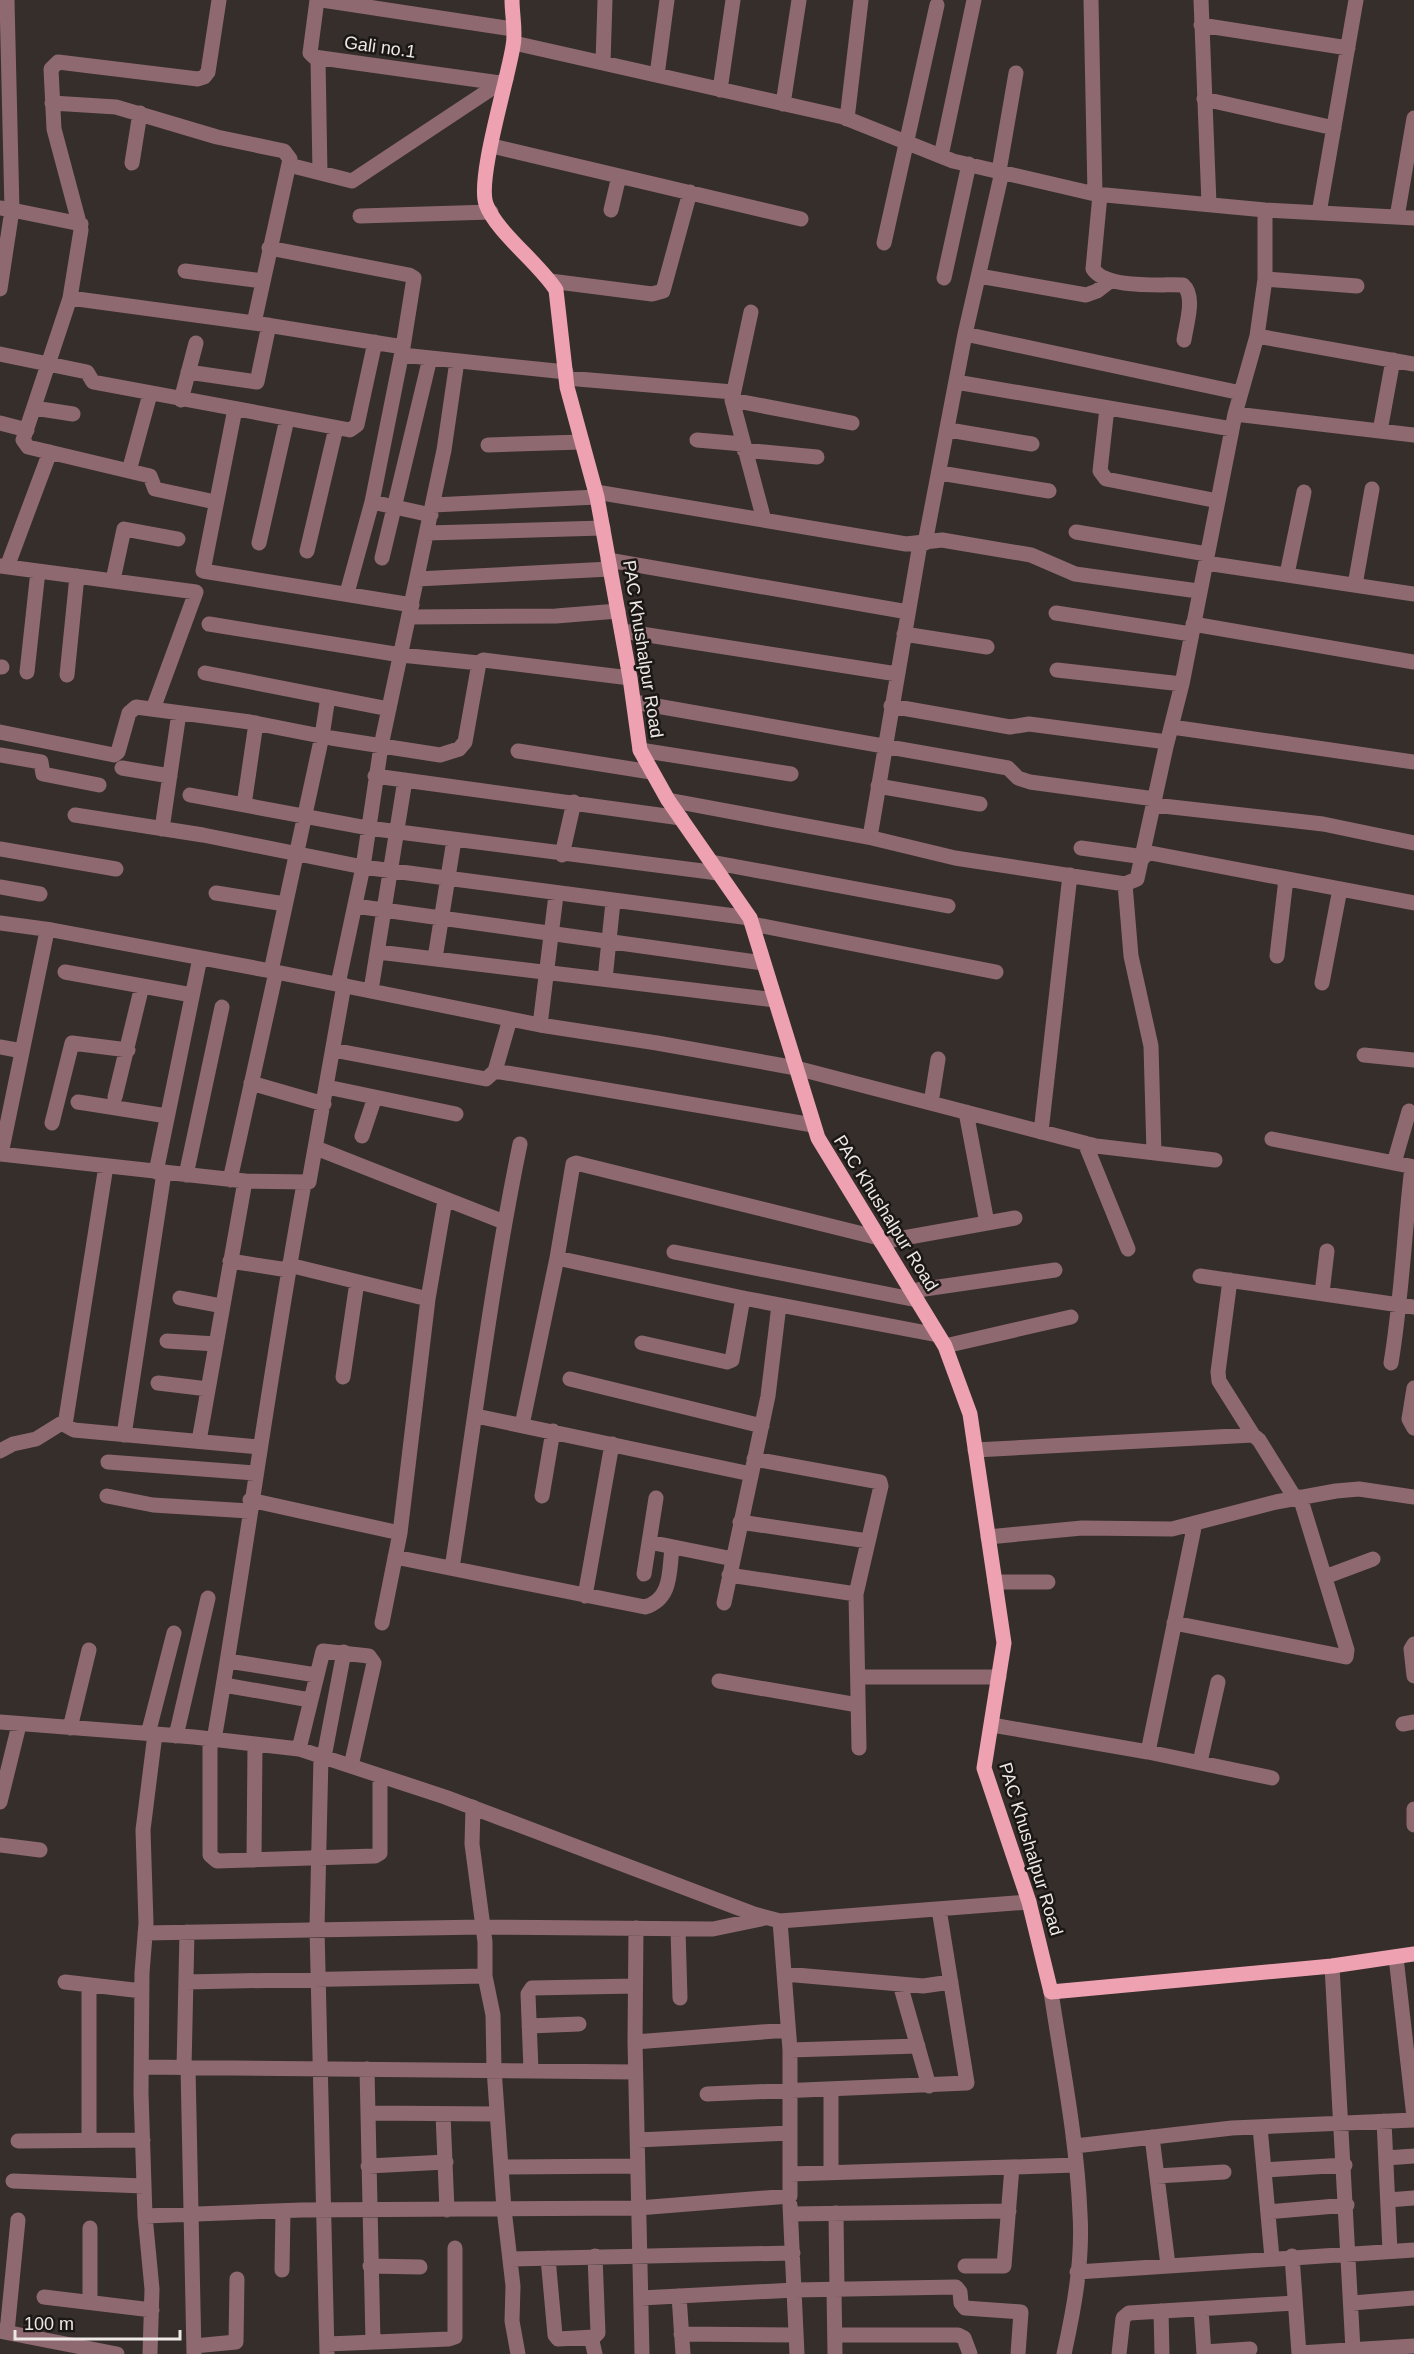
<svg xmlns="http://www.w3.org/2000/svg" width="1414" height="2354" font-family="Helvetica,sans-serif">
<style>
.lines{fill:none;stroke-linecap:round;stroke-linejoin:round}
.minor{stroke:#8e6970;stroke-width:15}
.major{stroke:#eda1b1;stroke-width:15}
.labels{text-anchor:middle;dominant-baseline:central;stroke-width:5;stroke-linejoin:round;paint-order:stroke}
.street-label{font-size:18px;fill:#ede8e5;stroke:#1a1715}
</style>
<rect width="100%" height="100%" fill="#352e2a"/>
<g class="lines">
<!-- minor -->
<path class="minor" d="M7,0L12,210L81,224
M317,0L310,53L314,57L500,83
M322,0L513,29
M1091,0L1095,194
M1201,0L1209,204
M1201,25L1348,48
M514,43L843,117L953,161L1095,194L1265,210L1414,218
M318,59L320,173
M603,63L605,0
M657,75L667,0
M720,90L733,0
M1204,99L1334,128
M52,103L116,107L217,137L284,151L290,159L254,323
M783,104L799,0
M847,119L861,0
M492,146L801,219
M941,156L974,0
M132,163L140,113
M289,165L352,181L506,79
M999,171L1016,73
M1100,195L1093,269C1106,289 1160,284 1183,285C1196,296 1186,325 1184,340
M0,208L12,210L0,289
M611,210L619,176
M1319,213L1356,0
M360,216L491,212
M1397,217L1414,118
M884,243L937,5
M269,248L409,275L414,278L403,347L372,502L347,593
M185,271L263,281
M979,276L1086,295L1097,291L1110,281
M944,278L969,164
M1265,279L1357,286
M550,281L652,294L663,291L690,192
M70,298L254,323L403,347
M751,312L732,400L764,520
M965,334L1241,393
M1257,336L1414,364
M0,354L87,372L93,382L350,430L357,425L375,342
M402,355L566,372
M188,372L257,382L269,325
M566,378L733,392
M956,382L1232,429
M181,400L196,343
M732,400L852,423
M34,408L73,414
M1107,408L1100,471L1106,479L1218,501
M235,409L203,571L412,605
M1235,414L1414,435
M0,423L27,430
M949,430L1032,444
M1380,431L1393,360
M697,440L743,444
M488,445L582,442
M744,450L817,457
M129,471L150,394
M940,473L1049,491
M596,492L906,544L942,540L1031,555L1075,574L1198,591
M215,502L155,489L150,476L28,447L23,440L70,298L81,230L54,129L51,69L58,62L198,79L204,77L208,72L219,0
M372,502L431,515
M433,505L597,497
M1076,532L1207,554
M427,533L603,528
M259,543L287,419
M925,543L965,334L1002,172
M307,551L336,428
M382,558L430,358
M608,560L908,612
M1206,563L1414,594
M0,566L196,592L153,709
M7,567L50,452
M1287,574L1304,492
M417,579L610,569
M113,580L124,529L178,539
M1355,585L1372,489
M1056,613L1191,634
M409,617L556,616L618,611
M209,624L401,655L479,663
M1193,624L1414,662
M622,631L897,674
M904,634L987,647
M0,667H2
M1057,670L1182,684
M27,672L38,571
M205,673L389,709
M67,675L77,576
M634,702L1008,768L1018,778L1030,782L1155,799
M891,706L1010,727L1029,724L1167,742
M1172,727L1414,762
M0,732L114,755L118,752L129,713L136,707L250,722L331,738L440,755L459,749L465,742L479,663L483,660L630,678
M640,750L791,774
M518,751L651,772
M0,755L41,762L43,774L99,785
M122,768L170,776
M375,776L681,818
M878,786L980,804
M190,795L368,828L718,873
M668,800L872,838L955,858L1125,884L1137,879L1166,747L1182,684L1235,414L1257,336L1265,279V210
M244,805L256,723
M1154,805L1323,824L1414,843
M75,815L203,835L363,867L750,918
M162,829L179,713
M870,837L920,544
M1081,848L1144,857
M0,849L116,869
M1145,852L1414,903
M562,855L574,802
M711,862L948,906
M1125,884L1131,956L1151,1046L1154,1153
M0,887L40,894
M216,893L285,904
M355,906L763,963
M0,923L52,930L271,971L540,1025L657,1043L796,1068L1096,1146L1215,1160
M752,924L996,972
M378,952L775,1000
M1277,956L1286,879
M435,958L454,840
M271,971L322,736L328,697
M65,972L192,995
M605,979L613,902
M1322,983L1340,889
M338,984L363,867L381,746L444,450L457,361
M371,990L405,780
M540,1025L556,895
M0,1047L22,1051
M333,1050L486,1079L495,1071L510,1019
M1364,1055L1414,1060
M495,1071L813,1125
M251,1083L324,1104
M327,1087L456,1114
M115,1097L142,986
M78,1102L167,1116
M931,1103L938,1059
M966,1112L987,1223
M52,1123L72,1043L128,1050
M1041,1132L1070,875
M362,1136L375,1097
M1272,1139L1414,1167
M1085,1143L1128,1249
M316,1148L504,1222
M0,1154L245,1181L309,1182L344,985
M1,1154L47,931
M1394,1163L1409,1111
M106,1166L65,1425L74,1430L259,1447
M156,1172L200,958
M186,1175L222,1007
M230,1180L276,972
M881,1242L1015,1218
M674,1252L917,1300
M557,1258L743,1298L938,1335
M230,1261L288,1270
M289,1265L428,1299
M1200,1276L1414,1307
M1230,1280L1218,1372L1219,1381L1253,1435
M911,1291L1055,1270
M1322,1293L1327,1251
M180,1298L222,1306
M167,1341L216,1344
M642,1343L727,1362L732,1360L743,1298
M945,1346L1071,1317
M1391,1363C1402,1297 1404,1233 1412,1167
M343,1377L357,1282
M570,1379L762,1426
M158,1383L208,1389
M1414,1388L1409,1419L1414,1428
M476,1416L751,1474
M522,1425L557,1258L573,1164L576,1163L879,1238
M124,1435L164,1173
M199,1441L245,1181
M975,1450L1253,1435L1259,1440L1295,1498
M0,1451L13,1444L36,1439L65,1421
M754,1459L880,1482L881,1486L856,1594L859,1748
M108,1462L255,1473
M107,1496L153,1505L249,1511
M542,1496L553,1431
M250,1500L400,1533
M740,1522L868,1541
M988,1537L1082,1528L1172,1529L1276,1502L1336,1491L1359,1489L1414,1497
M649,1542L733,1559
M395,1557L645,1607C672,1599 669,1572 672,1548
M452,1568C474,1427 491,1285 520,1144
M644,1574L656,1498
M729,1575L856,1594
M1325,1577L1373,1559
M995,1582H1048
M585,1596L612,1444
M724,1603L768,1396L779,1305
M382,1623L400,1533L428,1299L445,1200
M1174,1623L1346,1657L1347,1650L1300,1497
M1414,1644L1411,1649L1414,1676
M228,1661L316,1675
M858,1677H999
M719,1681L858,1705
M224,1685L310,1700
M0,1722L194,1737L299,1749L445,1797L754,1914L780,1921L1029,1902
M1403,1724L1414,1722
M992,1725L1148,1752L1272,1778
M70,1728L89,1650
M148,1734L174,1633
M155,1734L143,1830L146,1923L142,1973L141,2093L145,2216L301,2210L638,2208L790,2196V2050L780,1921
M176,1736L208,1598
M210,1739V1855L217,1861L375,1856L380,1853V1776
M214,1740C246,1555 270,1369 304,1184
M299,1749L323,1651L369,1656L374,1663L351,1766
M1148,1752L1195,1523
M321,1757L317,1928L327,2354
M324,1757L344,1652
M1200,1762L1218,1682
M0,1802L19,1725
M473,1807L472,1844L485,1942V1976L493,2015L494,2069L504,2209L513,2286L512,2321L518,2354
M1414,1809V1825
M0,1845L40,1850
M254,1860L255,1744
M636,1928L635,2042L642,2354
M678,1929L680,1998
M145,1933L482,1927L713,1929L765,1918
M1396,1957L1414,2117
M1332,1966L1353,2350
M784,1974L923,1986L951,1982
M65,1982L142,1991
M186,1982L485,1976
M900,1984L929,2086
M1051,1992C1062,2065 1077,2139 1080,2214C1083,2260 1074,2309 1064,2354
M529,2026L579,2024
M635,2042L788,2030
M790,2050L918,2046
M142,2067L635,2072
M184,2068L187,1932
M188,2068L194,2354
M367,2069L373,2342
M531,2070L528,1994L532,1988L635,1986
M707,2094L967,2083L939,1909
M368,2113L497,2114
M443,2114L447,2210
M1384,2121L1390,2251
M1260,2127L1272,2258
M1152,2137L1168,2265
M89,2140V1985
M637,2140L790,2133
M18,2141L143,2140
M1075,2146L1232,2128L1414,2120
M1386,2158L1414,2156
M368,2166L446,2162
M501,2167L637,2166
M1264,2170L1345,2165
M831,2173V2090
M790,2174L1076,2165
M1157,2176L1224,2172
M13,2181L144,2186
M1388,2200L1414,2198
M790,2205L797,2354
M1268,2212L1347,2205
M836,2213L837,2290
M791,2214L1009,2211
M145,2216L152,2289L150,2354
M1292,2256L1299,2354
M548,2258L555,2335L558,2339L594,2337L598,2333L595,2256
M511,2259L793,2253
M370,2266L420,2267
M965,2266H1004L1012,2167
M282,2270L283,2211
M1077,2272L1414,2250
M834,2290L835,2354
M679,2296L683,2354
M44,2297L152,2310
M641,2298L795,2290L956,2287L960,2292L961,2303L965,2308L1021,2312L1018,2354
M90,2302V2228
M1352,2303L1414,2298
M1201,2309L1204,2354
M1161,2311L1162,2354
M0,2331L117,2354
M7,2332L18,2220
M681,2334L796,2335
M835,2335H958L964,2338L970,2354
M591,2337L595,2354
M327,2344L449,2339L455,2337V2248
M194,2346L236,2342L237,2279
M1204,2352L1250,2349
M1299,2353L1414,2346
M1119,2354L1123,2318L1129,2313L1295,2303"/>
<!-- major -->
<path class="major" d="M512,0C512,15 516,32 513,46C508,79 477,178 486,204C496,232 539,263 556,290L567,387L597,497L630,678L640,750L668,800L750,918L818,1138L945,1346L970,1414L1004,1643L984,1768L1029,1902L1051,1992L1332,1966L1414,1954"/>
</g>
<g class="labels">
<!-- street labels -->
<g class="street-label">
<text transform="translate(380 47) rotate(8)">Gali no.1</text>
<text transform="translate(643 649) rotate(81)">PAC Khushalpur Road</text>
<text transform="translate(886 1213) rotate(58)">PAC Khushalpur Road</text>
<text transform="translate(1031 1849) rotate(73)">PAC Khushalpur Road</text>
</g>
</g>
<!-- scale -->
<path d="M15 2330v9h165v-9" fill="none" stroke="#ede8e5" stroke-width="3"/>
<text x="24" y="2330" font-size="18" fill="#ede8e5" stroke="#1a1715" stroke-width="4.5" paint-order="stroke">100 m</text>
</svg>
